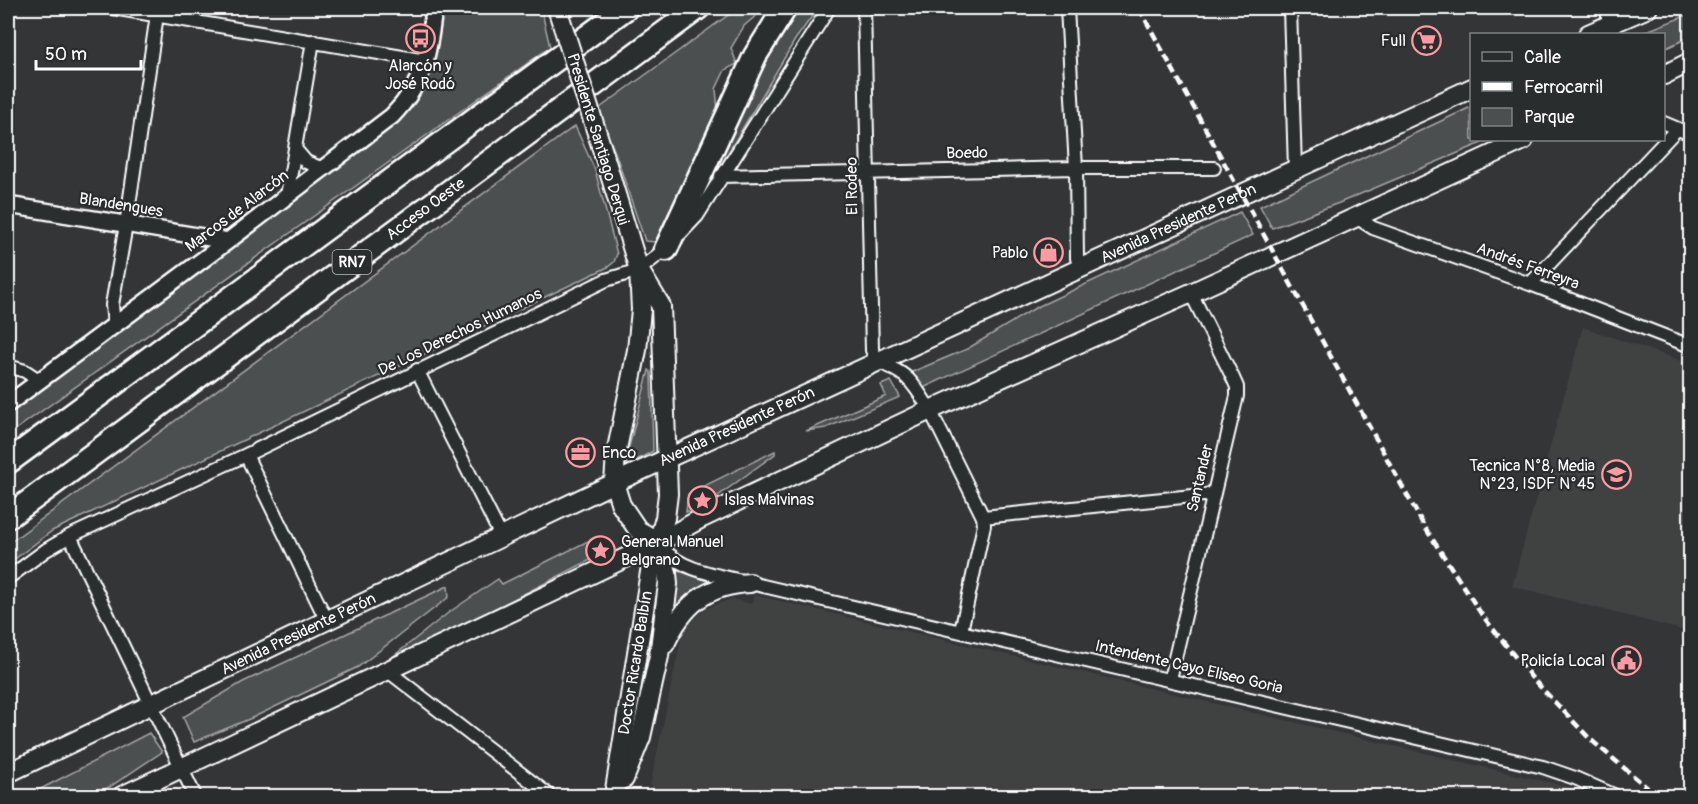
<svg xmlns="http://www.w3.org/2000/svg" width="1698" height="804" font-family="Pangolin,sans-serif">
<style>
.built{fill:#404243}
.green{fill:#4c4f50;stroke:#a6a7a8;stroke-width:1.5}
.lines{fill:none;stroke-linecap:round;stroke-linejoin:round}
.minor-casing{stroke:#fff;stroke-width:16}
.tertiary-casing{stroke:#fff;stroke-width:20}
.secondary-casing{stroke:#fff;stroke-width:22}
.motorway-casing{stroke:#fff;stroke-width:27}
.minor{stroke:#2a2d2e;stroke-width:12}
.tertiary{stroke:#2a2d2e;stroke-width:15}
.secondary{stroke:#2a2d2e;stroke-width:18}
.motorway{stroke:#2a2d2e;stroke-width:22}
.rail{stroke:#fff;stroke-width:4.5;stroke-dasharray:9 4.5;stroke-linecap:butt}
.secondary-bridge-casing{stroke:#fff;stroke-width:22;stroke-linecap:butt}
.secondary-bridge{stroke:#2a2d2e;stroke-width:18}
.labels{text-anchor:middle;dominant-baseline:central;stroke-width:4.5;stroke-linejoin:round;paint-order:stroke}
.shield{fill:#2a2d2e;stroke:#bfc0c0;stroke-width:1.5}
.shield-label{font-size:15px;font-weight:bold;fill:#fff}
.poi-label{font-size:16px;fill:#fff;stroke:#2a2d2e;text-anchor:end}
.street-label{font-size:16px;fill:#fff;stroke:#2a2d2e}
</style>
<rect width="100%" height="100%" fill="#333536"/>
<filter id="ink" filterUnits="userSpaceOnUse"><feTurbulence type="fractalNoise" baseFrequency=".0167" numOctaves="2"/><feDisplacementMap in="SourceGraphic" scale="12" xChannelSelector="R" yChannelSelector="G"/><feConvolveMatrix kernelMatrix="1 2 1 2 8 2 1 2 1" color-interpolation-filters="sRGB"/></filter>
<g filter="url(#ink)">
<!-- built -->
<path class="built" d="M1583,327L1690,364V632L1512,586Z
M754,595L1577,789L1589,796H648L681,639L688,625L704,610L717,604L732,599L751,604Z"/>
<!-- green -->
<path class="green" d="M440,8H541L550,47L8,435V412L392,124L417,99L415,98Z
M738,8H765L744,26L731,48L737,64L725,70L716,89L718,111L655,242L645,241L615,152L597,110Z
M800,8H818L795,40L709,185L706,186L778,38Z
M1690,14V37L1664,49V34H1639Z
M1471,107L1472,140H1489L1339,203L1272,228L1260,206Z
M575,126L595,170L617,254L614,262L608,267L52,531L8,564V544Z
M1240,212L1253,235L921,389L912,372L967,349L1035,308Z
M649,370L651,372L653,451L628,465L625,462Z
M891,381L900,397L826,428L806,431L886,396L881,385Z
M775,451V454L707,504L686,512L688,494Z
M596,537L604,553L377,669L448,613L498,579L502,584Z
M678,571L707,579V585L669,616L674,578Z
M448,586L449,597L358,667L254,717L194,742L183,717L243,682Z
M149,733L162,752L111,786L91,796H27Z"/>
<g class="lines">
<defs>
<path id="minor" d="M113,8L426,61
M864,8L872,350C878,367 896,366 908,379C917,388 923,399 930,410L983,517L984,525L961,631
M1067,8L1076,168L1077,258L1080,270
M1290,8L1295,169
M1607,8L1610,34
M1664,123L1690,134
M295,149L306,162L323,169
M721,176L1076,168H1214
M287,196L313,41
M1356,217L1373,228L1530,284L1690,346
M680,234L697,216L829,8
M1530,284L1677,129
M114,326L112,305L126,225L158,8
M8,366L25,371L40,381
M417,370L501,536
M246,455L326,619
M983,517L1213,494
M70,536L195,796
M663,548C680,571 723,576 750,583L1543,767L1575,778L1616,796
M8,578L46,550L70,536L246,455L606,280L639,270L668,247
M388,671L550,796
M1170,679L1237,396V387L1233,378L1191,293"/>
<path id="tertiary" d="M8,205L228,241
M8,404L228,241L392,116C425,82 429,53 434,8"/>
<g id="secondary">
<path d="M1588,34L1648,8"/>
<path d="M1664,75L1690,62"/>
<path d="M604,155L639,270L641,310L637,350L616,454L614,483L621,505L638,530L659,542"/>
<path d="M665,644C683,605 706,585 750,583"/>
<path id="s1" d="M8,773L614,483L1472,88"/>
<path d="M624,779L641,737L659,656L668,584L667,573L659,542"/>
<path d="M122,796L659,542L702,518L930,410L1191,293L1524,140"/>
<path id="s2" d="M614,796L651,566L665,518L668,494L661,306L639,270"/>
</g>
<g id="motorway">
<path d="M666,249L755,56L785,8"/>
<path d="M8,462L626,8"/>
<path id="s3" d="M8,517L698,8"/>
</g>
</defs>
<!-- minor casing -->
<use href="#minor" class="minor-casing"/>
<!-- tertiary casing -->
<use href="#tertiary" class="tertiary-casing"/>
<!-- secondary casing -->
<use href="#secondary" class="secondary-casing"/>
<!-- motorway casing -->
<use href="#motorway" class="motorway-casing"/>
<!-- minor -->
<use href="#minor" class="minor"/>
<!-- tertiary -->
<use href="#tertiary" class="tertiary"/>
<!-- secondary -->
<use href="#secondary" class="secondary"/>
<!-- motorway -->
<use href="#motorway" class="motorway"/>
<!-- rail -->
<path class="rail" d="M1139,8L1424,526L1482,615L1532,678L1590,739L1657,796"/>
<defs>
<path id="secondary-bridge" d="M557,8L604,155"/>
</defs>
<!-- secondary-bridge casing -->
<use href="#secondary-bridge" class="secondary-bridge-casing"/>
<!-- secondary-bridge -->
<use href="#secondary-bridge" class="secondary-bridge"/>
</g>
</g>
<!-- icons -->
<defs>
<symbol id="bus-ring" viewBox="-11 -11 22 22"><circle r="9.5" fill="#2a2d2e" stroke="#ff9aa2" stroke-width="1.5"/><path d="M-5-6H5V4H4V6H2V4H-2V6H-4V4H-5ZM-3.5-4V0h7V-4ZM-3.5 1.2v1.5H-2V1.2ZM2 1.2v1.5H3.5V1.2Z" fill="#ff9aa2"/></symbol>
<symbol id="supermarket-ring" viewBox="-11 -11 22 22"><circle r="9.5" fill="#2a2d2e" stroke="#ff9aa2" stroke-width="1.5"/><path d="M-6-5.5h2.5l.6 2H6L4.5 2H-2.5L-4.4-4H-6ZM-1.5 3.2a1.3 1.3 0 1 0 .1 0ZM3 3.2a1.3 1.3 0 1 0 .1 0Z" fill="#ff9aa2"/></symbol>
<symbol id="shop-ring" viewBox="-11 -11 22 22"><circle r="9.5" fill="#2a2d2e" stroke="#ff9aa2" stroke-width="1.5"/><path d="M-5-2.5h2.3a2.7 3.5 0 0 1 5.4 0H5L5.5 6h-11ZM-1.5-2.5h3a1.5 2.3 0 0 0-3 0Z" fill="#ff9aa2"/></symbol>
<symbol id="office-ring" viewBox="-11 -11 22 22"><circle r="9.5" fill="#2a2d2e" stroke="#ff9aa2" stroke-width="1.5"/><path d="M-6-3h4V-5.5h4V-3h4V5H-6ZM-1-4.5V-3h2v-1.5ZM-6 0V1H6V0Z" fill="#ff9aa2"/></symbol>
<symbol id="school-ring" viewBox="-11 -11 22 22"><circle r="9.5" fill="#2a2d2e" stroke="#ff9aa2" stroke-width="1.5"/><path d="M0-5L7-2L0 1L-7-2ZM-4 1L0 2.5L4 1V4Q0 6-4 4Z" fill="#ff9aa2"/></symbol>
<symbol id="sight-ring" viewBox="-11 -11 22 22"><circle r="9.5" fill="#2a2d2e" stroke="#ff9aa2" stroke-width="1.5"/><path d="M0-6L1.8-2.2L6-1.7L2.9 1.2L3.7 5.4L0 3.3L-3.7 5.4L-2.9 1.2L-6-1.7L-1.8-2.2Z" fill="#ff9aa2"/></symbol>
<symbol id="civic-ring" viewBox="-11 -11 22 22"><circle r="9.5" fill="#2a2d2e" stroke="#ff9aa2" stroke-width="1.5"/><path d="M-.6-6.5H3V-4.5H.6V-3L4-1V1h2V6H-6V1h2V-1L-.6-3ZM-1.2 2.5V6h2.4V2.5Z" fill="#ff9aa2"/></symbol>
</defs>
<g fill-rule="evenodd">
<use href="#bus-ring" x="404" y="22" width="33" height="33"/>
<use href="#supermarket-ring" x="1410" y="24" width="33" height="33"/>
<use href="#shop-ring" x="1032" y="236" width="33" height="33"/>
<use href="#office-ring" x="564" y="436" width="33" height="33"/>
<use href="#school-ring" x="1600" y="458" width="33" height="33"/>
<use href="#sight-ring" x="686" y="484" width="33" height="33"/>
<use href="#sight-ring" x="584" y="534" width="33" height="33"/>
<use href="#civic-ring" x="1610" y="644" width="33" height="33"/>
</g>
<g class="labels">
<!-- shield labels -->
<rect class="shield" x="332.5" y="250" width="39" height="24" rx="4.5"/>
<g class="shield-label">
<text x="352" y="262">RN7</text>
</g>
<!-- poi labels -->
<g class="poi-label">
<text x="1406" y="41">Full</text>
<text x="420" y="66" text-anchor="middle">Alarcón y<tspan x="420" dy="18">José Rodó</tspan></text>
<text x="1028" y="253">Pablo</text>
<text x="602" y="453" text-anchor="start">Enco</text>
<text x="1595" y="466">Tecnica N°8, Media<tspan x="1595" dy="18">N°23, ISDF N°45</tspan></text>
<text x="724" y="500" text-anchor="start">Islas Malvinas</text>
<text x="621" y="542" text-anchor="start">General Manuel<tspan x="621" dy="18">Belgrano</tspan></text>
<text x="1605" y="661">Policía Local</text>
</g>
<!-- street labels -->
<g class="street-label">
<text transform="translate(598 139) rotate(73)">Presidente Santiago Derqui</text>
<text transform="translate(967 153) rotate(-1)">Boedo</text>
<text transform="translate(852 186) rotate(-91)">El Rodeo</text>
<text transform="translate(121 205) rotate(9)">Blandengues</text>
<text stroke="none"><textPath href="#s3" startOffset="519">Acceso Oeste</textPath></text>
<text transform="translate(237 211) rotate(-37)">Marcos de Alarcón</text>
<text stroke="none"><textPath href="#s1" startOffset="1293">Avenida Presidente Perón</textPath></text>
<text transform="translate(1528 266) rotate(20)">Andrés Ferreyra</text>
<text transform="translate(460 332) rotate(-26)">De Los Derechos Humanos</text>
<text stroke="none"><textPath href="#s1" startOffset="807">Avenida Presidente Perón</textPath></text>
<text transform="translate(1200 478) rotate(-77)">Santander</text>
<text stroke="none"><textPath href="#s1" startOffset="322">Avenida Presidente Perón</textPath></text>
<text stroke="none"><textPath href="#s2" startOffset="135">Doctor Ricardo Balbín</textPath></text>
<text transform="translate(1189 667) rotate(13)">Intendente Cayo Eliseo Goria</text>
</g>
</g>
<!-- margin -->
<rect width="1698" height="804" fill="none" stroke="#2a2d2e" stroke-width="30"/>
<rect x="15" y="15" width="1668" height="774" fill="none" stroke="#fff" stroke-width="2" filter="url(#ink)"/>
<!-- legend -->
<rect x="1470" y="33" width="195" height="108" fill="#2a2d2e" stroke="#7f8182" stroke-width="1.5"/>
<rect x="1482" y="52" width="30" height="9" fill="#2a2d2e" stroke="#7f8182" stroke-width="1.5"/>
<text x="1524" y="63" font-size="18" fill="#ffffff">Calle</text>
<rect x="1482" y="82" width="30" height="9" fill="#ffffff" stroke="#7f8182" stroke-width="1.5"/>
<text x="1524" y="93" font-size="18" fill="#ffffff">Ferrocarril</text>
<rect x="1482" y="108" width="30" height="18" fill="#4c4f50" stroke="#7f8182" stroke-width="1.5"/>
<text x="1524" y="123" font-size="18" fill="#ffffff">Parque</text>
<!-- scale -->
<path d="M36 60v9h105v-9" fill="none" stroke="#ffffff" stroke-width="3"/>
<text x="45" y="60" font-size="18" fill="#ffffff" stroke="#2a2d2e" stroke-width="4.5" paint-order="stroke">50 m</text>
</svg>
